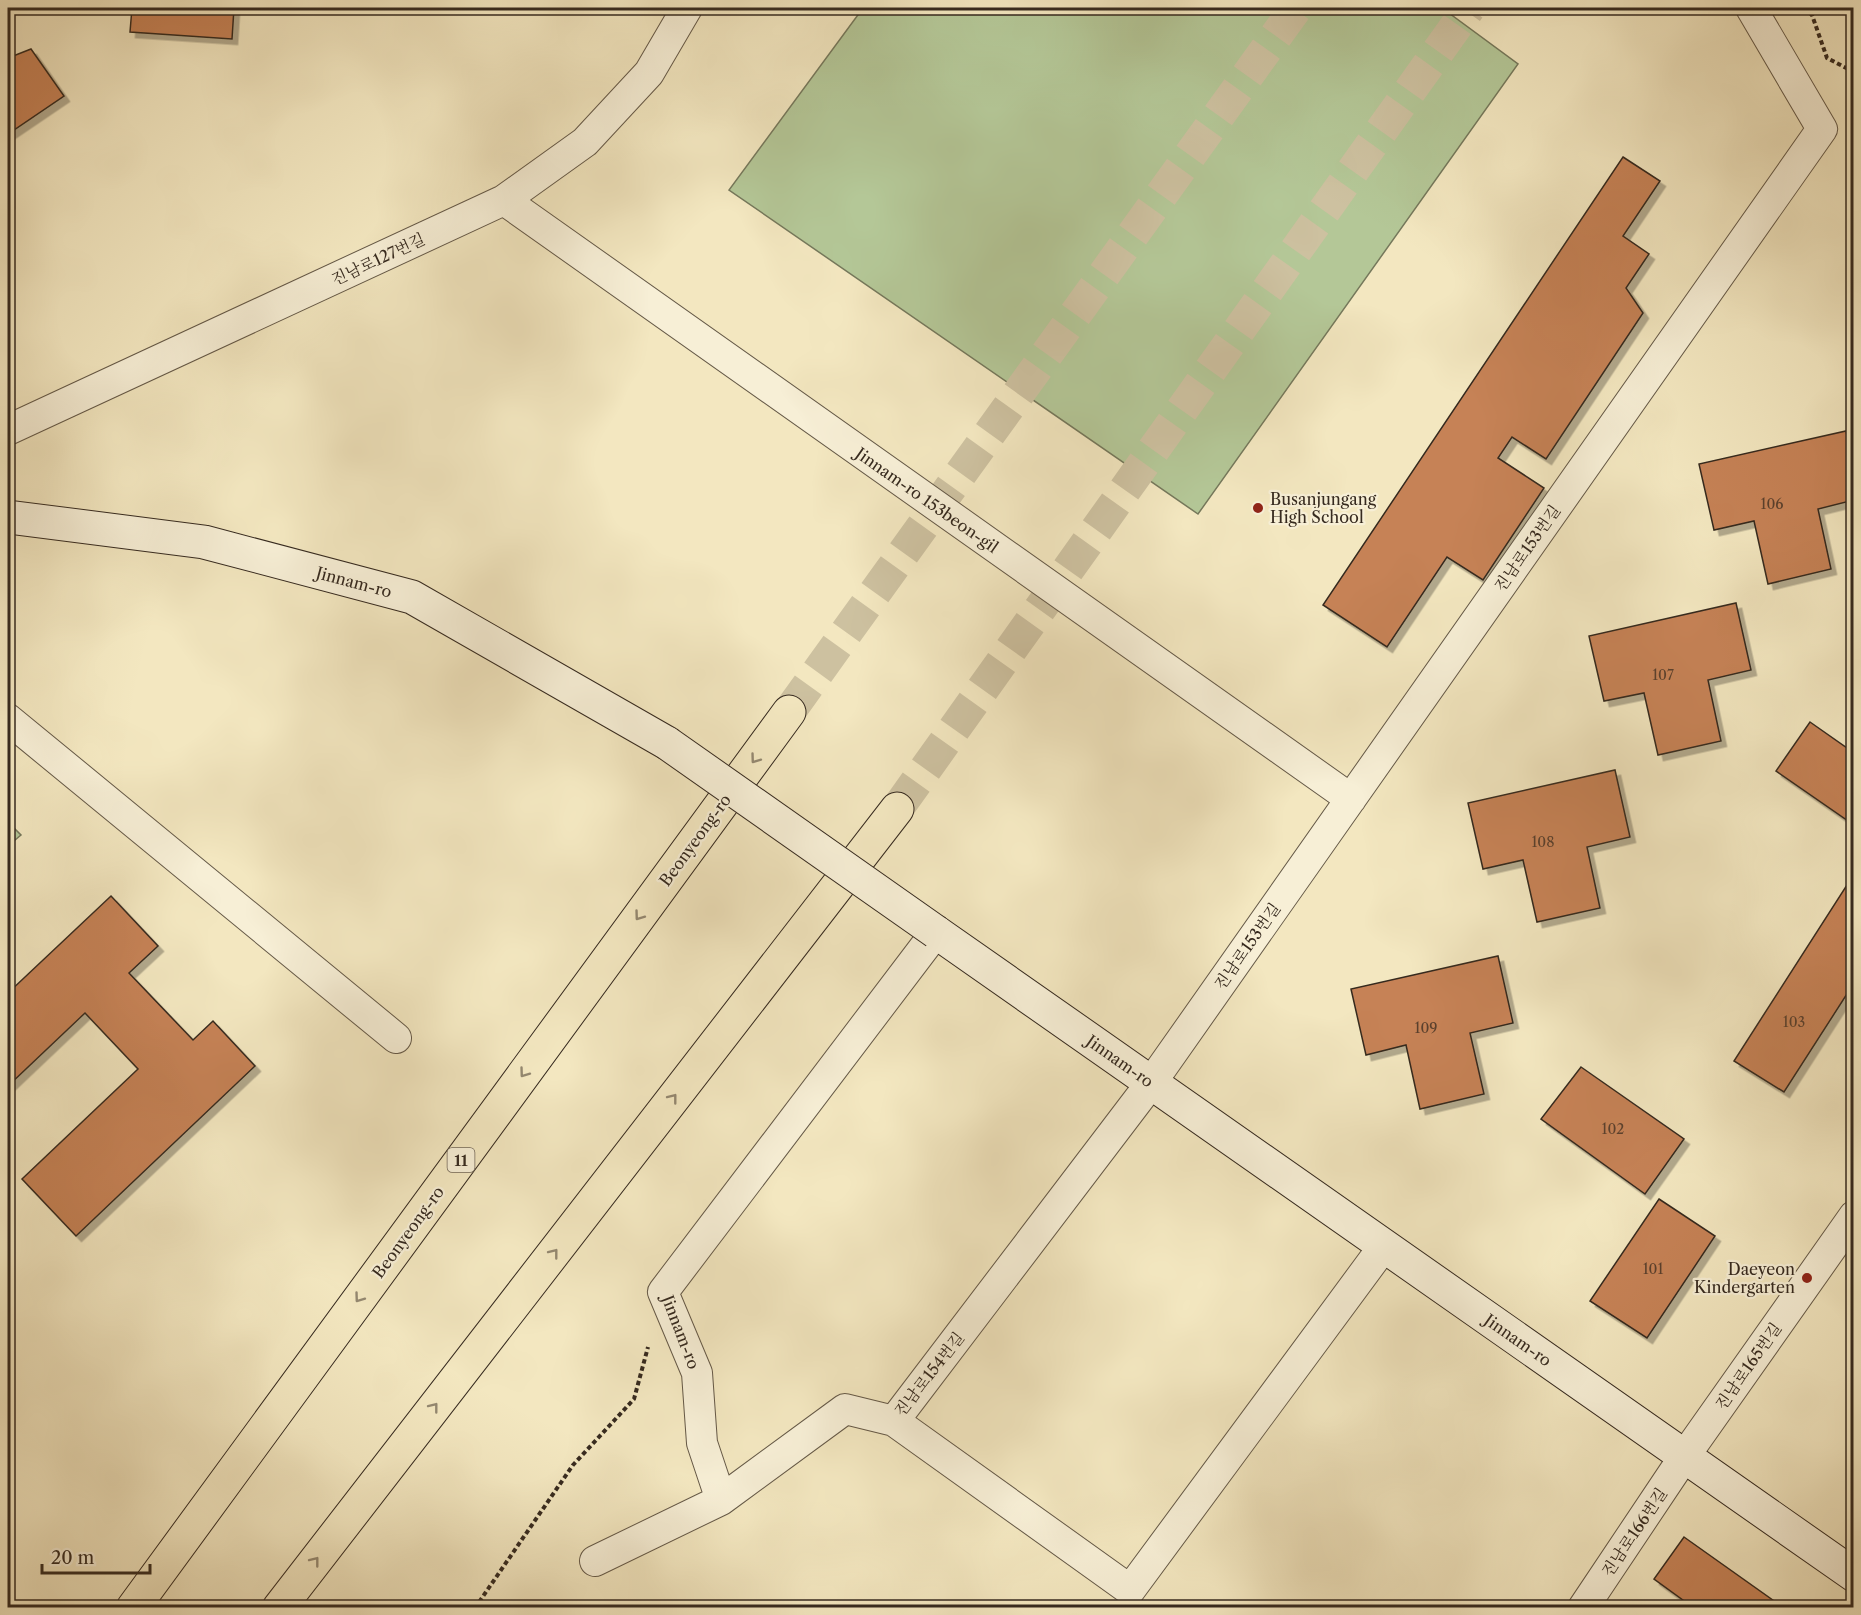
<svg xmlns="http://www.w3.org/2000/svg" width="1861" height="1615" font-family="'Libre Caslon Text','Noto Serif KR',serif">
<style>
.pitch{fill:#b4c797;stroke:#75785b;stroke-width:1.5}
.building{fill:#c68257;stroke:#362a1f;stroke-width:1.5;filter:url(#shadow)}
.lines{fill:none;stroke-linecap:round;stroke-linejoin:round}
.highway-tunnel{stroke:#cdc1a0;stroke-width:33;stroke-dasharray:33 16;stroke-linecap:butt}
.street-casing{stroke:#655947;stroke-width:32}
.secondary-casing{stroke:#362a1f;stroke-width:35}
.highway-casing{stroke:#362a1f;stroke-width:35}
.path{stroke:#362a1f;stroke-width:4;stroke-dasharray:4.5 3;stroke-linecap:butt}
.street{stroke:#f7efd6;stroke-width:30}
.secondary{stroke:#f7efd6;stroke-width:33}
.highway{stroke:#f3e7c0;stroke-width:33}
.secondary-bridge-casing{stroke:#362a1f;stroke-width:35;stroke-linecap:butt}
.secondary-bridge{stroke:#f7efd6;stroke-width:33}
.oneway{stroke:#948870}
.poi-dot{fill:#8f2418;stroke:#f7efd6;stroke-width:2}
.labels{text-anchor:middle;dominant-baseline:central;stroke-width:4.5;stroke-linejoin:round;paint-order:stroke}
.number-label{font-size:14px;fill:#5a402d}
.shield{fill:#f7efd6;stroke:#706556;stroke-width:1.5}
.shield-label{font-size:15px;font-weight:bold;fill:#362a1f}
.street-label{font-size:16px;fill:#362a1f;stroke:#f7efd6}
.poi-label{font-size:16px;fill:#362a1f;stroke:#f7efd6;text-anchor:start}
</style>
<defs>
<filter id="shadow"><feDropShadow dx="5.5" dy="5.5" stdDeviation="0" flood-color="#0004"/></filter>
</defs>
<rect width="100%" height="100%" fill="#f3e7c0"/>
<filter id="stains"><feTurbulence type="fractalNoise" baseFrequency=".00333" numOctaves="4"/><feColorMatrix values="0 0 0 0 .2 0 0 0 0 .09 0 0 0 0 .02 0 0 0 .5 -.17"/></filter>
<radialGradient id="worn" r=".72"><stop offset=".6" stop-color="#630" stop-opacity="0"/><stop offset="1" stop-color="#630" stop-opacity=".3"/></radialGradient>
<!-- pitch -->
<path class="pitch" d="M863,8H1442L1518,64L1198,514L729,190Z
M8,822L21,835L8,846Z"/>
<!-- building -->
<path class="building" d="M132,8H234L232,39L130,32Z
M31,49L64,96L8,134V58Z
M8,141L9,203H8Z
M1623,157L1660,181L1623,236L1649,254L1626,288L1643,313L1546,459L1512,437L1498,458L1544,488L1483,580L1447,557L1387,647L1323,605Z
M1846,431L1854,464V500L1818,509L1831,569L1768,584L1754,521L1714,530L1699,464Z
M1736,603L1751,670L1708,680L1721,741L1658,755L1644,693L1604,701L1589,636Z
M1810,722L1854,753V825L1776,771Z
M1615,770L1630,837L1587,847L1600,908L1537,922L1523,860L1483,869L1468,803Z
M1854,874V983L1784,1092L1734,1061Z
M111,896L158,946L129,973L193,1040L213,1021L255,1066L76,1236L22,1179L138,1069L85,1013L8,1086V993Z
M1498,956L1513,1023L1470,1033L1484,1094L1420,1109L1406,1045L1366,1055L1351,989Z
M1581,1067L1684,1139L1645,1194L1541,1119Z
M1659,1199L1715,1236L1647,1338L1590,1301Z
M1684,1537L1784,1608H1694L1654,1579Z"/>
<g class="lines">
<!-- highway-tunnel -->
<path class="highway-tunnel" d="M789,712L1296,8
M897,809L1469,8"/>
<defs>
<path id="street" d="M504,200L1351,799
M8,430L504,200L585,142L649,73L687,8
M8,719L396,1038
M894,1421L1130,1590L1384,1246
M721,1500L702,1443L697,1373L663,1292L936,932
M595,1561L721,1500L845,1409L894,1421L1151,1083L1822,129L1751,8
M1583,1608L1684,1457L1854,1216"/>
<path id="secondary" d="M8,517L204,542L412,597L667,743
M936,932L1854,1575"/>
<path id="highway" d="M133,1608L789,712
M279,1608L897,809"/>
</defs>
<!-- street casing -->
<use href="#street" class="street-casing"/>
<!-- secondary casing -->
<use href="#secondary" class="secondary-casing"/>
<!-- highway casing -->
<use href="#highway" class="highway-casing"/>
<!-- path -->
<path class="path" d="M1804,8L1812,15L1827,58L1854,72
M475,1608L573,1465L634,1399L648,1347"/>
<!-- street -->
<use href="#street" class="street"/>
<!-- secondary -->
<use href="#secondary" class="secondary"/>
<!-- highway -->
<use href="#highway" class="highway"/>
<defs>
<path id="secondary-bridge" d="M667,743L936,932"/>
</defs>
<!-- secondary-bridge casing -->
<use href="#secondary-bridge" class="secondary-bridge-casing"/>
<!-- secondary-bridge -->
<use href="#secondary-bridge" class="secondary-bridge"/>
</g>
<!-- one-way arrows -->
<defs><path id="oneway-chevron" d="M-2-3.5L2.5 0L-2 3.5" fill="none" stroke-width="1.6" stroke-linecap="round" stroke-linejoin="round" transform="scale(1.5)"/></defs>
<g class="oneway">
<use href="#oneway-chevron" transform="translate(755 759) rotate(126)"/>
<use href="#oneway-chevron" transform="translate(639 916) rotate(126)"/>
<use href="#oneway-chevron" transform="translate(524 1073) rotate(126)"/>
<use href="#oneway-chevron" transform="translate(673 1098) rotate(-52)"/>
<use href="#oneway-chevron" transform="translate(554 1253) rotate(-52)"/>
<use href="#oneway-chevron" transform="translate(359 1298) rotate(126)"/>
<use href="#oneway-chevron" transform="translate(434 1407) rotate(-52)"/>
<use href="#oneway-chevron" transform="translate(315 1561) rotate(-52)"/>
</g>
<!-- markers -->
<g class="poi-dot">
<circle cx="1258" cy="508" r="6"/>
<circle cx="1807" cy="1278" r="6"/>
</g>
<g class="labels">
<!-- number labels -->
<g class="number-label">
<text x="1772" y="504">106</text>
<text x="1663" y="675">107</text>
<text x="1543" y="842">108</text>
<text x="1794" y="1022">103</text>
<text x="1426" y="1028">109</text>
<text x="1613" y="1129">102</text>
<text x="1653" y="1269">101</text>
</g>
<!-- shield labels -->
<rect class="shield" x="447.5" y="1148" width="27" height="24" rx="4.5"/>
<g class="shield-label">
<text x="461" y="1160">11</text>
</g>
<!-- street labels -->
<g class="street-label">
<text transform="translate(378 259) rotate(-25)">진남로127번길</text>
<text transform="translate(927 500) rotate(35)">Jinnam-ro 153beon-gil</text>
<text transform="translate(1527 548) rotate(-55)">진남로153번길</text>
<text transform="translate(354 582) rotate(15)">Jinnam-ro</text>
<text transform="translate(695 840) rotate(-54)">Beonyeong-ro</text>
<text transform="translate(1247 946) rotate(-55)">진남로153번길</text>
<text transform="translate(1120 1061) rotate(35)">Jinnam-ro</text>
<text transform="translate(408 1232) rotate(-54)">Beonyeong-ro</text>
<text transform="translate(681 1332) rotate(69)">Jinnam-ro</text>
<text transform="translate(1518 1340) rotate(35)">Jinnam-ro</text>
<text transform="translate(1748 1366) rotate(-55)">진남로165번길</text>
<text transform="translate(929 1374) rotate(-52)">진남로154번길</text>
<text transform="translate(1634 1532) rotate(-56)">진남로166번길</text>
</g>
<!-- poi labels -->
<g class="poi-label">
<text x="1270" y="499">Busanjungang<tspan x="1270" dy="18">High School</tspan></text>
<text x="1795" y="1269" text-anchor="end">Daeyeon<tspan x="1795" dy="18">Kindergarten</tspan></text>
</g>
</g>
<!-- margin -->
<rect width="1861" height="1615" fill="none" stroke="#f3e7c0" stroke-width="30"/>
<rect x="9" y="9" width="1843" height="1597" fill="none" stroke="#362a1f" stroke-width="3"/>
<rect x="15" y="15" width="1831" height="1585" fill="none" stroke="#362a1f" stroke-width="1.5"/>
<!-- scale -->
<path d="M42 1564v9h108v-9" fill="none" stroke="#362a1f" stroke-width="3"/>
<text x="51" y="1564" font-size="18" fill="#362a1f" stroke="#f7efd6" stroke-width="4.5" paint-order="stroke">20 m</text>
<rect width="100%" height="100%" filter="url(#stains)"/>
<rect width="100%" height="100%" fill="url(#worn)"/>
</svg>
